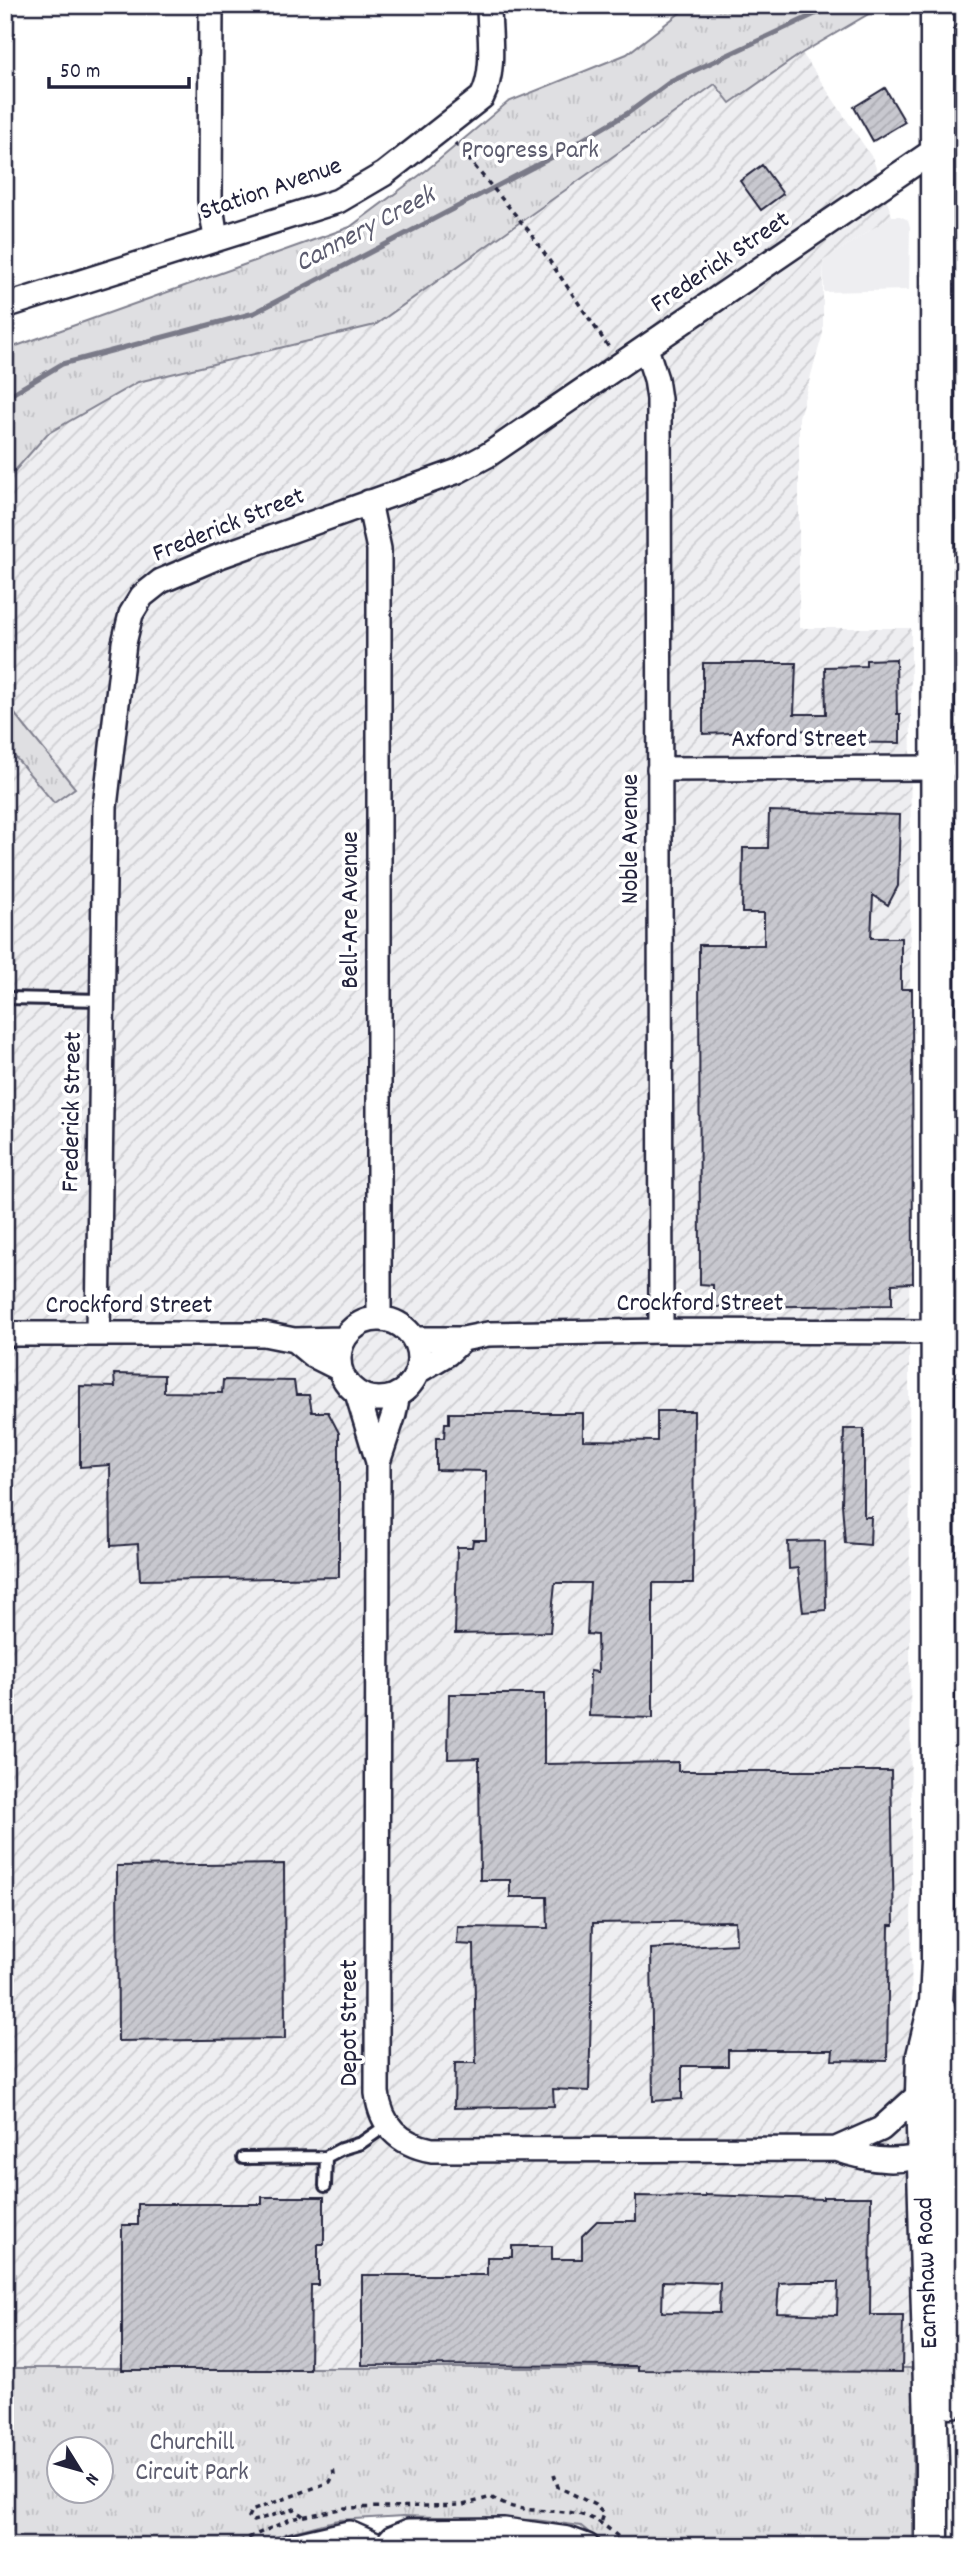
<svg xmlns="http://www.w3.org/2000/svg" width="969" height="2551" font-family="Dekko,sans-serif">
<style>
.built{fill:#eeeef1}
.industrial{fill:url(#industrial-furrows)}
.park{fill:url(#park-tufts);stroke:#80808e;stroke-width:2;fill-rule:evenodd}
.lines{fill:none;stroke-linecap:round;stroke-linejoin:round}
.stream{stroke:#7a7a88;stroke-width:5}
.building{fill:url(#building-hatch);stroke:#22223b;stroke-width:2;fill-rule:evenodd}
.lane-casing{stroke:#22223b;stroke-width:16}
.street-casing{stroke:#22223b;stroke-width:28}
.secondary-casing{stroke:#22223b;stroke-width:37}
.path{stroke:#22223b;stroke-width:3.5;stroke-dasharray:5 5;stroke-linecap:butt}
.lane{stroke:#fff;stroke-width:10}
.street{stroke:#fff;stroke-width:23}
.secondary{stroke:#fff;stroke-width:32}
.labels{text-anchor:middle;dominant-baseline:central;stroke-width:7;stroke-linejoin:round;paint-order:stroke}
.park-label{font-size:26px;fill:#5b5b6d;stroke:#fff}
.street-label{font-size:26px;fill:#22223b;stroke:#fff}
.water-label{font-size:28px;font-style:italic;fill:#5c5c6f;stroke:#fff}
</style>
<defs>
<pattern id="industrial-furrows" width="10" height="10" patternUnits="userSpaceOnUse" patternTransform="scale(1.75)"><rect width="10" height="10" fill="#eeeef1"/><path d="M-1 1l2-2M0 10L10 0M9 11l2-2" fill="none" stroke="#ccccd0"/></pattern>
<pattern id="park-tufts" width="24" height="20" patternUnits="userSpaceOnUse" patternTransform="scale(1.75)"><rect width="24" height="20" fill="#dfdfe2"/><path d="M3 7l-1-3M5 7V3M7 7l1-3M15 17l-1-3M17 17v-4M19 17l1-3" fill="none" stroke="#bfbfc3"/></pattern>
<pattern id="building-hatch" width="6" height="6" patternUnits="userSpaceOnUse" patternTransform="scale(1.75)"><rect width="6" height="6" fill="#c8c8cf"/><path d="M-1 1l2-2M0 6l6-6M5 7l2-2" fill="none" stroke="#acacb3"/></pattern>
</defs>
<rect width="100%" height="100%" fill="#fff"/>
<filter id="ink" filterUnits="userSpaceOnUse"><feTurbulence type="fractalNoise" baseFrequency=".0143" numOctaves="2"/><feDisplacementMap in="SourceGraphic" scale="14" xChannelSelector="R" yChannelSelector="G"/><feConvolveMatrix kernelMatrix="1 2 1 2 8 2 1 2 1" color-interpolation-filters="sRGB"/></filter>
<g filter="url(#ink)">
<!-- built -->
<path class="built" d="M892,216H900L908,220L910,227L909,290L824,292L823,261Z"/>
<!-- industrial -->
<path class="industrial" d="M958,5H964V1156L961,444Z
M802,53L873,159L892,216L823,261V333L799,417V628H911L909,1367L913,2368H5V745L54,803L74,789L5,702V482L47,434L138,382L375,325L715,83L730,103Z"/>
<!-- park -->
<path class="park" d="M690,5H906L905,9L872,12L802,53L730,103L715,84L375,325L138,382L47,434L5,482V350L350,227L428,169L508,102L627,54Z
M5,702L75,788L54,803L5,745Z
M5,2368H913V2546H605L581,2526L535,2520L403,2516L338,2520L285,2534L257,2546H5ZM60,2450H102V2492H60Z"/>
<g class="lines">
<!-- stream -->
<path class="stream" d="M5,398L62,364L254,313L560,153L628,113L670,82L815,14L843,5"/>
</g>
<!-- building -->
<path class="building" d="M885,88L905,122L873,141L854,107Z
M762,165L783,194L761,210L740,181Z
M896,659L897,714H900V743L815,742V730L703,734V663H796L794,714H826L825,667L866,666V660Z
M769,811L900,815L898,886L888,905L873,895L871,938H901V989H912L913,1283L892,1284V1305L713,1307V1285L700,1284L699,945H764V913H742L743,848H768Z
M114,1374L164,1375V1392L222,1393L223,1380L294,1381L296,1395H309L312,1412H328L339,1433V1577L140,1580L138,1544L111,1546L110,1465L80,1467V1386L115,1387Z
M657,1411H694L693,1583H653V1718L589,1716L590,1671L598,1672L597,1635L587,1634L590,1583H555L550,1632L455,1634L457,1547H472L473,1540H486V1471L436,1470V1438H444L445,1423H449V1413H583V1440L657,1441Z
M844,1429H864V1517H871L870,1545L845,1543L842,1504Z
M825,1541L826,1610L803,1612L798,1568L789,1569L788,1542Z
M449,1694H544V1764L678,1762V1771H891L894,1925H889L887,2061L832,2060L833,2050H728V2066H682V2099L653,2101L651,1949L736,1944L735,1921L593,1923L589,2091L553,2089L554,2106L454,2108L455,2063H476L474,1945L457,1944L458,1927L548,1928L547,1897H510V1880H480L479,1758L448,1759Z
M284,1864L285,2039L118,2041L117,1866Z
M705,2195L823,2199V2197H871L870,2315H903L902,2372L638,2370V2366L362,2365V2275H487V2257H512V2246H552V2259H582V2236L597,2221H636V2196L705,2197ZM663,2281L720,2283L719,2313L662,2312ZM797,2282H838L837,2315L777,2313L779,2283Z
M262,2197H324V2244H318V2285H311L310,2370H122V2225H138V2204H262Z"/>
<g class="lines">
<defs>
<path id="lane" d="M940,450H964
M939,768L964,771
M5,998L103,1000
M942,1686L964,1685
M942,1961H964
M243,2158L326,2157L341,2149L361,2143L387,2125
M325,2186L326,2157"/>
<path id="street" d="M211,5L210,200L216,238
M5,306L338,201L384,174L482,97C496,71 489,34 489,5
M646,348L656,379L659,399L661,1331
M369,502L379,549V1318
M659,769L938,768
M339 1359a40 40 0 1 1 80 0a40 40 0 1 1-80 0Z
M5,1334H264L294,1340L344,1339
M98,1334L105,807L124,643L131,614L142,596L161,581L220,556L458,471L488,455L936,149
M414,1339H463L488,1334L661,1331L938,1332
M294,1340L312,1355L340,1369
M417,1372L447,1354L463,1339
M357,1393L378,1462L377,2093C381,2126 399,2144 432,2150L836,2149C873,2162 900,2164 938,2152
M378,1462L394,1414L398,1394
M836,2149L881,2129L922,2092
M292,2546L349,2533L378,2546
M385,2546L392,2538L409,2531L504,2530L568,2539L587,2546"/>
<path id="secondary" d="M938,2007L949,2054L952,2401
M932,2546V2462L922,2092L923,2056L936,2002L938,1961L937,5"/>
</defs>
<!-- lane casing -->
<use href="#lane" class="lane-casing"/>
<!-- street casing -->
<use href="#street" class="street-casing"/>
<!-- secondary casing -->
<use href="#secondary" class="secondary-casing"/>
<!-- path -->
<path class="path" d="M455,143L529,231L610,349
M554,2474L558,2487L595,2505L604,2514L601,2523
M303,2516L294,2509L253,2521L248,2517L251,2511L330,2482L334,2474L333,2467
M10,2541L11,2546
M230,2546L291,2519L345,2508L463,2505L491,2497C517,2516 552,2507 582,2515C601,2520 614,2533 628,2546"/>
<!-- lane -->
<use href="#lane" class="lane"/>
<!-- street -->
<use href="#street" class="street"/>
<!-- secondary -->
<use href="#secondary" class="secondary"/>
</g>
</g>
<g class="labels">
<!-- park labels -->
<g class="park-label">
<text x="530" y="151">Progress Park</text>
<text x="192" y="2443">Churchill<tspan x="192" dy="30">Circuit Park</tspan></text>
</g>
<!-- street labels -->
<g class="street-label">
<text transform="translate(271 190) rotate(-19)">Station Avenue</text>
<text transform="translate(721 263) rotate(-34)">Frederick Street</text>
<text transform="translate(229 526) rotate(-22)">Frederick Street</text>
<text x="799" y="740">Axford Street</text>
<text transform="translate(631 839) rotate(-90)">Noble Avenue</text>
<text transform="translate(351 910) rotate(-90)">Bell-Are Avenue</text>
<text transform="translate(73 1112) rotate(-89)">Frederick Street</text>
<text x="700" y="1304">Crockford Street</text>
<text x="129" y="1306">Crockford Street</text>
<text transform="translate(350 2023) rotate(-90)">Depot Street</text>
<text transform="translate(928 2273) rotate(-92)">Earnshaw Road</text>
</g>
<!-- water labels -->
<g class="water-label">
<text transform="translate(366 231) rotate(-28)">Cannery Creek</text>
</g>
</g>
<!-- margin -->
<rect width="969" height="2551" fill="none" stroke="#fff" stroke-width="28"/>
<rect x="14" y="14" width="941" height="2523" fill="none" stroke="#22223b" stroke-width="2.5" filter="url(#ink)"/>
<!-- north arrow -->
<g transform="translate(80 2470) rotate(127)"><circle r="33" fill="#ffffff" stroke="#a7a7b1" stroke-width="2"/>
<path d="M0-5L12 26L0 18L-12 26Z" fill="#22223b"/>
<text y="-10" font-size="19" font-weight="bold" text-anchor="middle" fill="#22223b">N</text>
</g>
<!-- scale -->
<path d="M49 77v10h140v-10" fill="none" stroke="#22223b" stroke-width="3.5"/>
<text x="60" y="77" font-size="21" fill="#22223b" stroke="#ffffff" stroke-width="5" paint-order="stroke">50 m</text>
</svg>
